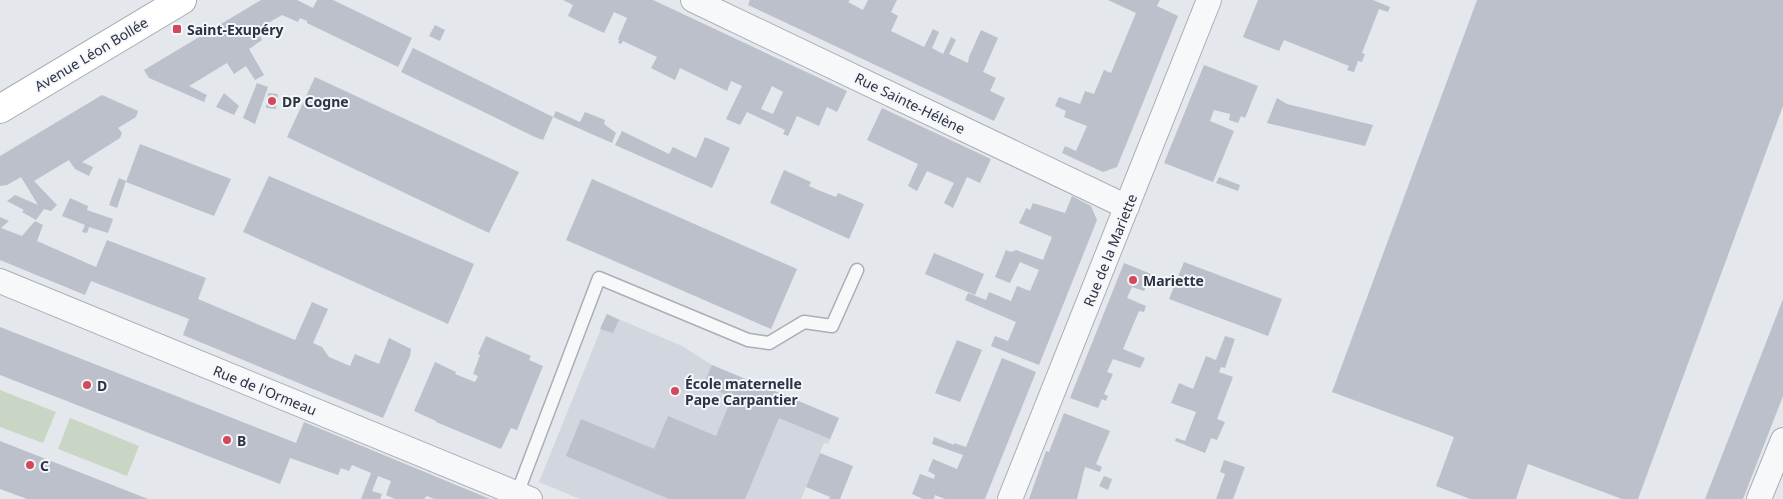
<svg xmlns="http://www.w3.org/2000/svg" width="1783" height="499" font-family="'Noto Sans',sans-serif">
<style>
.built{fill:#d2d6de}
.green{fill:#c9d6c5}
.building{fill:#bbc0ca;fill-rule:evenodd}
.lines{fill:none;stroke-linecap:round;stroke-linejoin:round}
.service-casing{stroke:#a9aeb7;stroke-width:15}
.minor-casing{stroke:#a9aeb7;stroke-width:26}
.primary-casing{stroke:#a3abb8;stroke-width:30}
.service{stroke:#f7f8fa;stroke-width:12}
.minor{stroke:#f7f8fa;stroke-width:24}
.primary{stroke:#fff;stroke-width:28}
.poi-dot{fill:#d1495b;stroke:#f4f6f9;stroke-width:2}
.labels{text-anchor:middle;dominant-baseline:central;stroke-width:4;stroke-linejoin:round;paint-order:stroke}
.poi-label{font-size:14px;font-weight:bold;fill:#2b3445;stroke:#f4f6f9;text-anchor:start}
.street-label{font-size:14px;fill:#2b3445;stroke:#f4f6f9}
</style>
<rect width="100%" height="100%" fill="#e4e7ec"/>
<!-- built -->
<path class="built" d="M607,314L682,346L712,365L839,418L828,444L824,443L801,499H580L539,482Z"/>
<!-- green -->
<path class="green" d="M0,390L56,412L43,443L0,427Z
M70,418L139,446L127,476L58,449Z"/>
<!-- building -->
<path class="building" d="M261,0H297L313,8L317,0H333L412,38L398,67L307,23V21L300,18L298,22L282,15L270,22L269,24L270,26L268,27L266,25L258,30L262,40L249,49L264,75L255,80L246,66L234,74L227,63L189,86L207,95L204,102L149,78L144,70Z
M563,0H653L847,91L837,112L827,107L819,126L797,116L788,136L783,134L785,130L747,112L740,125L726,119L742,86L731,81L727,91L680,68L675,80L651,68L657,57L623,41L621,44L618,43L619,40L618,39L627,18L614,12L604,33L568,16L573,5ZM772,86L783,92L773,114L761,109Z
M750,0H850L848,2L863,10L868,0H897L891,12L898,16L891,31L924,47L933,29L939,32L932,48L943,54L951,37L956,40L949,54L968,63L969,57L981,30L998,38L983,72L996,78L990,91L1005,98L994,121L748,5Z
M1108,0H1160L1157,6L1178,16L1117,167L1103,172L1062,153L1065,146L1076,151L1087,126L1064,117L1066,111L1055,106L1059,97L1080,104L1085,91L1094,94L1104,70L1111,73L1136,13Z
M1258,0H1373L1390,7L1388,12L1379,9L1362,53L1365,54L1362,62L1358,61L1354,72L1347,70L1349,66L1284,40L1279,51L1243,37Z
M1477,0H1783V106L1638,499H1622L1528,464L1516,499H1470L1436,486L1454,437L1332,392Z
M435,25L445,30L440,41L429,36Z
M413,48L553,117L556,111L580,122L585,112L605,120L604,124L616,133L612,143L553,117L543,140L535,137L401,72Z
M1204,65L1258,86L1245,118L1241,116L1238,123L1229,120L1230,114L1214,110L1210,121L1234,131L1213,182L1164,163Z
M315,77L519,172L489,233L287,137Z
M257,83L268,87L255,124L243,118Z
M224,93L239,106L234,115L216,107Z
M268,93L278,94L276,109L266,108Z
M102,95L138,111L136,117L118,128L122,133L120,138L82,162L93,167L89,176L75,169L69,160L34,181L57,205L51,211L44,209L36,220L22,212L24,210L7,201L15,195L38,205L21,177L7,185L0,186V156Z
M1277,98L1287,104L1373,125L1365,146L1267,123Z
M882,108L991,159L980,183L967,177L953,208L944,203L954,183L927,171L917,191L908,186L918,164L867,140Z
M622,131L669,154L673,147L696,158L705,137L730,148L712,188L615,145Z
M140,144L231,179L214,216L126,182Z
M784,170L811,182L809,186L818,190L836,197L838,193L864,204L849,239L770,203Z
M269,176L474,264L448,324L243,232Z
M1219,177L1240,185L1238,191L1216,183Z
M119,178L126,181L117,208L109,205Z
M592,179L797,269L771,329L566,240Z
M1072,196L1091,206L1097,220L1039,365L991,346L995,336L1008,341L1016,322L965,300L968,293L986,300L989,292L1011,301L1017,286L1030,291L1039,270L1020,262L1010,283L995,277L1006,250L1011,252L1016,250L1043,260L1052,237L1019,223L1023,215L1026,208L1030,210L1033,203L1065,213Z
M70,198L88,206L87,210L113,219L108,233L89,227L87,233L82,232L85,225L62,216Z
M0,217L9,221L1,228L22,236L35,221L43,225L37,241L96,267L107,240L206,278L198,299L295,340L312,302L328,309L313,343L322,347L329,357L350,366L355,354L379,364L389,338L411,349L410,356L383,418L183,335L189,319L91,281L85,295L0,260Z
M934,253L984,274L975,295L925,274Z
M1184,262L1282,299L1268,336L1169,299Z
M1124,263L1151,274L1144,291L1132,287L1127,298L1146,306L1144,312L1139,311L1123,349L1145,358L1140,368L1113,359L1107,372L1113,374L1104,394L1108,396L1106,401L1102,399L1098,408L1070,398Z
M1783,299V396L1743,499H1705Z
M607,314L619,320L613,333L600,329Z
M0,327L296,443L304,422L490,499H434L427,496L424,499H395L386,495L391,481L378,476L372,491L382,494L380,499H361L371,473L352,465L349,471L341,468L338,475L290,458L280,484L0,375Z
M486,336L531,356L529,360L543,366L517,430L511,428L501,449L436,422V421L414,411L435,362L456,372L455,374L475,382L478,376L473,374L480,355L478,354Z
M1225,336L1235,339L1225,368L1221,367L1219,372L1233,377L1217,419L1225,422L1217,440L1211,438L1205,453L1175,441L1176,438L1185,441L1196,412L1171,403L1179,383L1193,389L1206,356L1216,360Z
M957,340L982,350L960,402L935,393Z
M1002,358L1036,372L985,499H945L935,495L934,499H923L912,494L920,474L934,479L935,475L928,471L933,459L957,469L963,455L932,444L934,437L954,445V443L966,447Z
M712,365L839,418L830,439L779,418L745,499H669L566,456L581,419L654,449L668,416L716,436L732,397L703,385Z
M1064,413L1110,431L1096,464L1102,467L1100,472L1085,467L1077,499H1029L1046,451L1049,452Z
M0,441L148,499H27L0,489Z
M820,453L853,466L840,499H829L830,497L806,487Z
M1224,460L1245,467L1233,499H1216L1225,474L1220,472Z
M1104,476L1112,479L1108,490L1099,486Z"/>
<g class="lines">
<defs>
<path id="service" d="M517,494L599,278L748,340L769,343L804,322L832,326L857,270"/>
<path id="minor" d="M693,0L1127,207
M0,281L530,499
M1010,499L1209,0
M1759,499L1783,440"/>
<path id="primary" d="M0,109L182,0"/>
</defs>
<!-- service casing -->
<use href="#service" class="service-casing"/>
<!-- minor casing -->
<use href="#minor" class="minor-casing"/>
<!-- primary casing -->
<use href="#primary" class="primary-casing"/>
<!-- service -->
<use href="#service" class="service"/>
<!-- minor -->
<use href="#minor" class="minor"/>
<!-- primary -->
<use href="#primary" class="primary"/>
</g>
<!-- markers -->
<g class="poi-dot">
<rect x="172" y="24" width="10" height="10" rx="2.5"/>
<circle cx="272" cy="101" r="5"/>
<circle cx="1133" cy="280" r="5"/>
<circle cx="87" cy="385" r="5"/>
<circle cx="675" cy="391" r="5"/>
<circle cx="227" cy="440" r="5"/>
<circle cx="30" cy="465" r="5"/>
</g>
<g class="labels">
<!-- poi labels -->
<g class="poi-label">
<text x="187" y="29">Saint-Exupéry</text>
<text x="282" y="101">DP Cogne</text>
<text x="1143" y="280">Mariette</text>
<text x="685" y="383">École maternelle<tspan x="685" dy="16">Pape Carpantier</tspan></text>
<text x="97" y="385">D</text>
<text x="237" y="440">B</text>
<text x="40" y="465">C</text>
</g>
<!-- street labels -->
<g class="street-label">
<text transform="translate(91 54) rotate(-31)">Avenue Léon Bollée</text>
<text transform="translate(910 103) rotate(26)">Rue Sainte-Hélène</text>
<text transform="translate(1110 250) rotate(-68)">Rue de la Mariette</text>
<text transform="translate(265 390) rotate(22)">Rue de l'Ormeau</text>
</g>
</g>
</svg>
